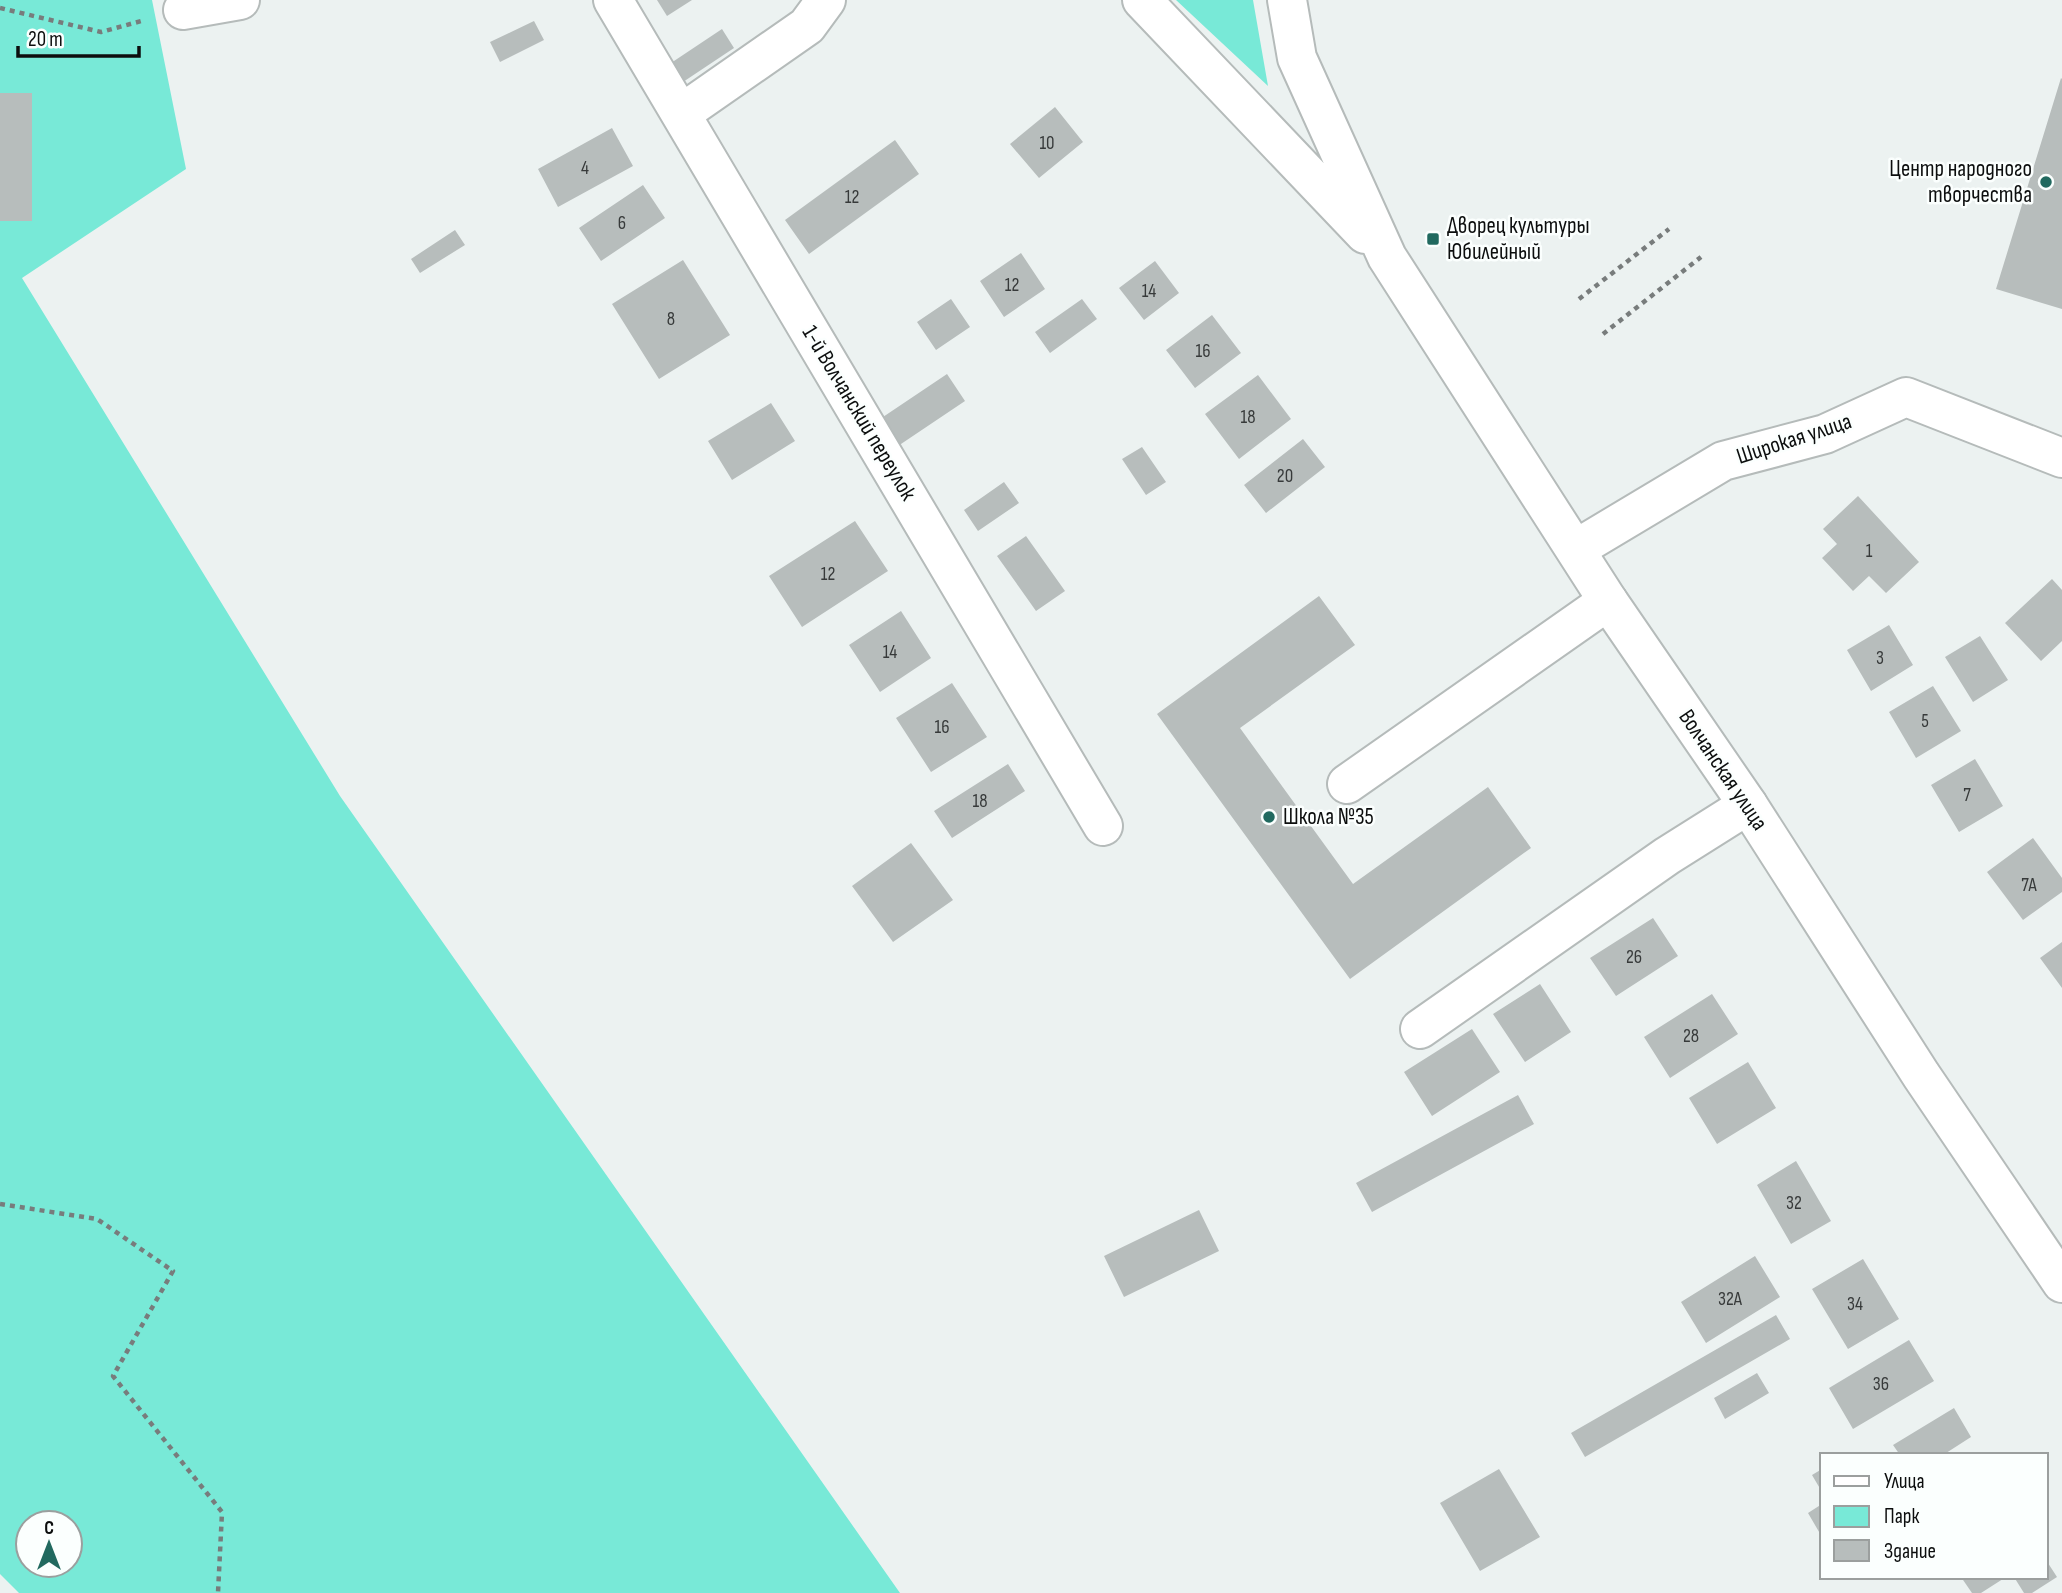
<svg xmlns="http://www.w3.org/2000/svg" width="2062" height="1593" font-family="'Sofia Sans Condensed',sans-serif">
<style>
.green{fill:#78e9d7;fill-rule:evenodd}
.building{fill:#b7bdbc}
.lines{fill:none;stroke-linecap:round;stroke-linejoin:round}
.minor-casing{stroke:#b5bbba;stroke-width:42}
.major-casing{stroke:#b5bbba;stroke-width:42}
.path{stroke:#787c7c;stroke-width:4.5;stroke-dasharray:5 5;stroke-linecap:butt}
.minor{stroke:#fff;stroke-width:38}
.major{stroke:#fff;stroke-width:38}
.poi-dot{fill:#21695f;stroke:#fbfffe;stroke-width:2.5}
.labels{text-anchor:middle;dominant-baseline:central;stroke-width:5;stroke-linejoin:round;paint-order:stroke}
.number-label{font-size:19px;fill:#373a3a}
.poi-label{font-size:23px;fill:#0c0e0e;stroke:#fbfffe;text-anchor:start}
.street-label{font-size:23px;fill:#0c0e0e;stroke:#fbfffe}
</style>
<rect width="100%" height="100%" fill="#ecf2f1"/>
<!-- green -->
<path class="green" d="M0,0H152L186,169L22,278L340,796L900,1593H19L0,1574ZM28,1523H70V1565H28Z
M1176,0H1253L1268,86Z"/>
<!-- building -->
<path class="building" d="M657,0H692L667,16Z
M534,21L544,40L500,62L490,42Z
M722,29L734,48L680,84L668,65Z
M2061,78L2062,79V309L1996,289Z
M0,93H32V221H0Z
M1055,107L1083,142L1039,178L1010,144Z
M612,128L633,166L558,207L538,169Z
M895,140L919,174L809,254L785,220Z
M643,185L665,218L601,261L579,228Z
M455,230L465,245L420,273L411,259Z
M1021,253L1045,289L1004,317L980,281Z
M683,260L730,335L659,379L612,304Z
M1155,261L1179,293L1144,320L1119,288Z
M951,299L970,327L936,350L917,322Z
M1082,299L1097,319L1050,353L1035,332Z
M1212,315L1241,353L1195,388L1166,350Z
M947,374L965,401L898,446L880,419Z
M1258,375L1291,419L1239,459L1205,414Z
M771,403L795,441L732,480L708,441Z
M1303,439L1325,467L1266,513L1244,485Z
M1142,447L1166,482L1146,495L1122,459Z
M1004,482L1019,503L978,531L964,510Z
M1858,496L1919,562L1886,593L1869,576L1853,591L1822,558L1837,544L1823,529Z
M855,521L888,571L802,627L769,576Z
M1026,536L1065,591L1036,611L997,556Z
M2052,579L2062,590V641L2041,661L2005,623Z
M1319,596L1355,645L1240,728L1353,884L1488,787L1531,848L1350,979L1157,714Z
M901,611L931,658L880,692L849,645Z
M1889,625L1913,665L1871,691L1847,650Z
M1980,636L2008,680L1973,702L1945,657Z
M952,683L987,737L931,772L896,718Z
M1933,686L1961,731L1916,758L1889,712Z
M1975,759L2003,806L1959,832L1931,785Z
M1008,764L1025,791L952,838L934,811Z
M2033,838L2062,878V892L2023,920L1987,872Z
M911,843L953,900L893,942L852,886Z
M1653,918L1678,956L1616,996L1590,958Z
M2062,942V988L2040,958Z
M1540,984L1571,1032L1525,1062L1493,1014Z
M1712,994L1738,1034L1670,1078L1644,1037Z
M1472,1029L1500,1072L1432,1116L1404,1072Z
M1748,1062L1776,1108L1717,1144L1689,1098Z
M1518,1095L1534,1124L1372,1212L1356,1183Z
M1796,1161L1831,1221L1791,1244L1757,1185Z
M1199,1210L1219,1251L1124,1297L1104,1256Z
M1755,1256L1780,1297L1706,1343L1681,1302Z
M1863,1259L1899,1319L1848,1349L1812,1289Z
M1776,1315L1790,1339L1585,1457L1571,1433Z
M1909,1340L1934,1381L1853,1429L1829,1388Z
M1757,1373L1769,1393L1725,1419L1714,1398Z
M1954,1408L1971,1437L1943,1455H1900L1893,1445Z
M1499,1469L1540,1537L1480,1571L1440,1503Z
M1822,1469V1492L1812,1475Z
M1822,1504V1537L1808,1513Z
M2046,1560L2057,1577L2032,1593H2024L2014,1577H2046Z
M1961,1577H2006L1981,1593H1972Z"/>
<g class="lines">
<defs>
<path id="minor" d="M613,0L1103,826
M183,10L240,0
M682,113L807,26L826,0
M1576,549L1723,461L1825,434L1906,397L2062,458
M1347,784L1608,601
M1420,1029L1667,856L1748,805"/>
<path id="major" d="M1142,0L1365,234
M1287,0L1297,58L1387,257L1608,601L1748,805L1921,1075L2062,1283"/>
</defs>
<!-- minor casing -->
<use href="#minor" class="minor-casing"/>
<!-- major casing -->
<use href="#major" class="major-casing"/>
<!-- path -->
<path class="path" d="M0,8L101,32L145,20
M1579,299L1669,229
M1603,334L1701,257
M0,1204L97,1219L173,1271L113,1376L222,1512L218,1593"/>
<!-- minor -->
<use href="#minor" class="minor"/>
<!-- major -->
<use href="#major" class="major"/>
</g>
<!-- markers -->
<g class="poi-dot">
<circle cx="2046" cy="182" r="7"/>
<rect x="1426" y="232" width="14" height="14" rx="3.5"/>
<circle cx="1269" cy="817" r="7"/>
</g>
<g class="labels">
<!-- number labels -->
<g class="number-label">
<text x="1047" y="143">10</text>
<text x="585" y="168">4</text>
<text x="852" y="197">12</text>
<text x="622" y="223">6</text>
<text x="1012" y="285">12</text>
<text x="1149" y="291">14</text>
<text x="671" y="319">8</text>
<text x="1203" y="351">16</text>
<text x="1248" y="417">18</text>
<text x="1285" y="476">20</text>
<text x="1869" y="551">1</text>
<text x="828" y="574">12</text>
<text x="890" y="652">14</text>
<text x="1880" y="658">3</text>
<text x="1925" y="721">5</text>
<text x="942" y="727">16</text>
<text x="1967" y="795">7</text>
<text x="980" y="801">18</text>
<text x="2029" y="885">7А</text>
<text x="1634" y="957">26</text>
<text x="1691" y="1036">28</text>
<text x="1794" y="1203">32</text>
<text x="1730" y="1299">32А</text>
<text x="1855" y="1304">34</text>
<text x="1881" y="1384">36</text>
</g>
<!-- poi labels -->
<g class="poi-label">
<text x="2032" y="169" text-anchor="end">Центр народного<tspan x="2032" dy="26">творчества</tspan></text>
<text x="1447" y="226">Дворец культуры<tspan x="1447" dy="26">Юбилейный</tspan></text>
<text x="1283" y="817">Школа №35</text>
</g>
<!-- street labels -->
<g class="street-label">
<text transform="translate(859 413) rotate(59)">1-й Волчанский переулок</text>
<text transform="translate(1794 439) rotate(-18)">Широкая улица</text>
<text transform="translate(1723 770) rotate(56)">Волчанская улица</text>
</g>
</g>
<!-- legend -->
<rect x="1820" y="1453" width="228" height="126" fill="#fbfffe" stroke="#9b9f9e" stroke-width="2"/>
<rect x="1834" y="1476" width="35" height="10" fill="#ffffff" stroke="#9b9f9e" stroke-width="2"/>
<text x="1884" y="1488" font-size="21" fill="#0c0e0e">Улица</text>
<rect x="1834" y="1506" width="35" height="21" fill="#78e9d7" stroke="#9b9f9e" stroke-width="2"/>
<text x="1884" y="1523" font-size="21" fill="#0c0e0e">Парк</text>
<rect x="1834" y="1540" width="35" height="21" fill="#b7bdbc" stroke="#9b9f9e" stroke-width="2"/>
<text x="1884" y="1558" font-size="21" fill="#0c0e0e">Здание</text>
<!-- north arrow -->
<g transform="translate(49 1544)"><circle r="33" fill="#fbfffe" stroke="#9b9f9e" stroke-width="2"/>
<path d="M0-5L12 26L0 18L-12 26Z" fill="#21695f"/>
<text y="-10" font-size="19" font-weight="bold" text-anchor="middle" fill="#0c0e0e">С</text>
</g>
<!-- scale -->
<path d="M18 46v10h121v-10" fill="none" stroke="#0c0e0e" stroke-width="3.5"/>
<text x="28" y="46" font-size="21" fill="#0c0e0e" stroke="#fbfffe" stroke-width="5" paint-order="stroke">20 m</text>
</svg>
